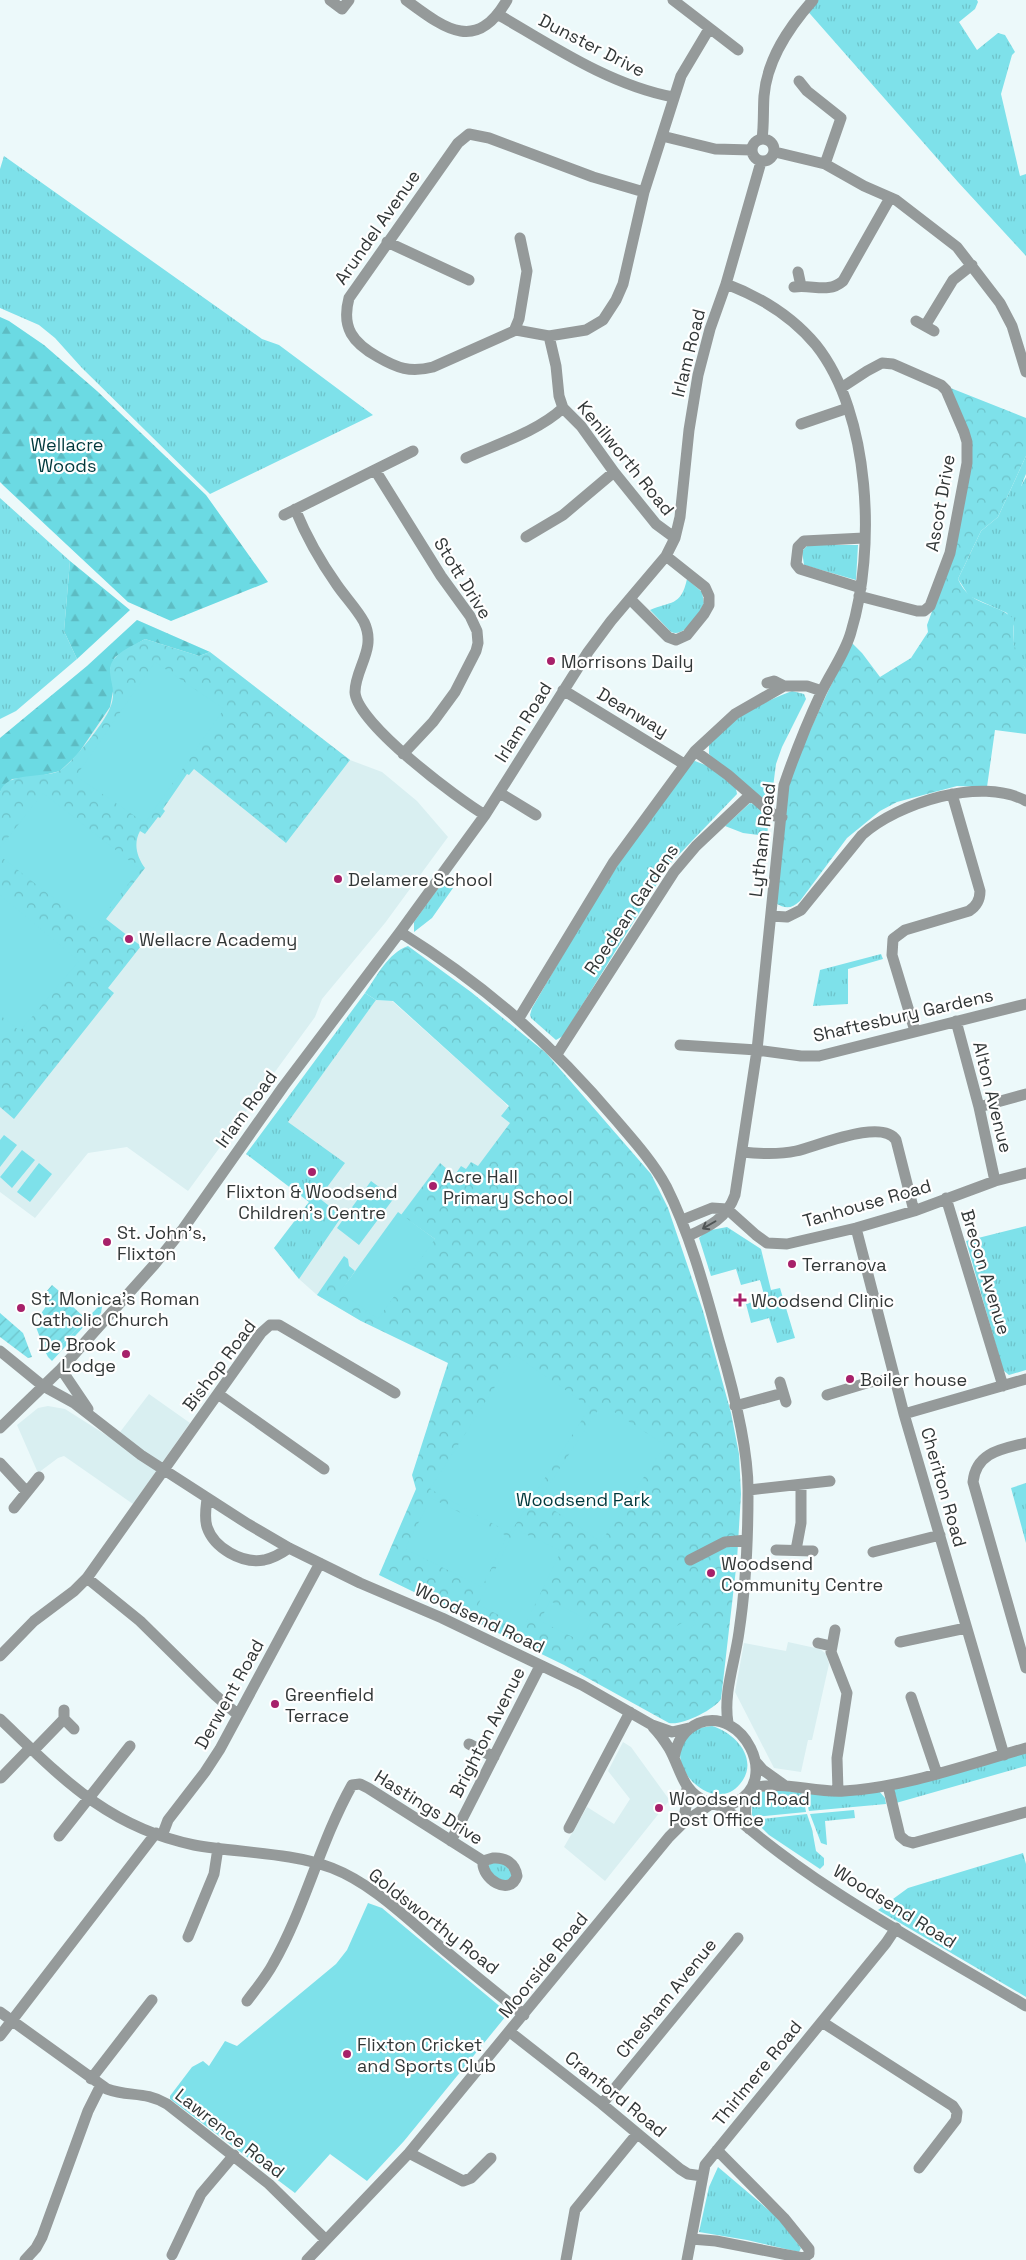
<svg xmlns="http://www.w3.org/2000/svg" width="1026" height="2260" font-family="'Space Grotesk',sans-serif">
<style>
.built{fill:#d9eff1}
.grass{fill:url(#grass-tufts)}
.forest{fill:url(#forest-firs)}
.park{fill:url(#park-crowns)}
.garden{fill:url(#garden-furrows)}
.pitch{fill:#7ee1ea}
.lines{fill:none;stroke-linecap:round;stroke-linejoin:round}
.minor{stroke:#959a9a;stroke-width:11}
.oneway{stroke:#505555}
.poi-dot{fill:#a7216a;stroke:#fff;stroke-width:2}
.labels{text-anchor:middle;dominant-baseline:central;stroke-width:4.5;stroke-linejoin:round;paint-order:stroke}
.street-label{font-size:18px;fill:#323737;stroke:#fff}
.park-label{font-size:18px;fill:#01393d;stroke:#fff}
.poi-label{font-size:18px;fill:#323737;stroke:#fff;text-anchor:start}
</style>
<defs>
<pattern id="grass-tufts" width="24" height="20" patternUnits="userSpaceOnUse" patternTransform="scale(1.25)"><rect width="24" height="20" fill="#7ee1ea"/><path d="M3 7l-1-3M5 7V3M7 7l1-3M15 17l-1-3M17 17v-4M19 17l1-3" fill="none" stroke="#6dc2c9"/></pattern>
<pattern id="forest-firs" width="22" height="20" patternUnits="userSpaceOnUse" patternTransform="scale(1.25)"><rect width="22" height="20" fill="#6bdae3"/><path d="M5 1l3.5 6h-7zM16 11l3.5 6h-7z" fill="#5dbcc3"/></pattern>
<pattern id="park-crowns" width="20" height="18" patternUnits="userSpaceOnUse" patternTransform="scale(1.25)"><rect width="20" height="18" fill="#7ee1ea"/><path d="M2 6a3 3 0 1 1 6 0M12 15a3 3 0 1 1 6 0" fill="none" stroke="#6dc2c9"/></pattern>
<pattern id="garden-furrows" width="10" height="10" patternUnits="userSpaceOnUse" patternTransform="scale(1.25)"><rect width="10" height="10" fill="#7ee1ea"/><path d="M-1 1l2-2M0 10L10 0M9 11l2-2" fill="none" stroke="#6dc2c9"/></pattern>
</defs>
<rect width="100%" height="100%" fill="#ecf9fa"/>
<!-- built -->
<path class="built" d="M137,620L210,652L350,760L382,772L417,801L448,837L385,923L322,999L315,1017L188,1191L127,1147L88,1153L35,1218L0,1192V738L87,666Z
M376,1000L392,1001L498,1096L568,1169L361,1321L317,1295L299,1279L274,1248L309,1202L258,1162Z
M149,1394L190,1423L133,1504L64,1456L58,1458L38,1473L17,1425L38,1408L48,1406L65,1409L114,1440Z
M788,1642L820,1649L826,1654L829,1664L812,1740H808L801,1772L774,1768L735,1692L744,1643L786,1651Z
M623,1742L631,1747L668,1798V1802L605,1881L564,1847L587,1807L614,1824L630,1799L608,1771Z"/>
<!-- grass -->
<path class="grass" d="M811,0H977L978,2L975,9L959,22L977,50L998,33L1005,35L1015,52L1012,55L1001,94L1020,176L1026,174V256L958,182L804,7Z
M4,156L262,339L279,345L373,415L210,494L82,368L55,338L39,325L0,308V169Z
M1026,456V474L1021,486L1026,477V670L1016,653L1013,643L1014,626L1007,613L969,596L958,579L981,531L998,517Z
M0,498L70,561L64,631L77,659L16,711L0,719Z
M808,545H858L856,580L804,565L802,551Z
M687,579L702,592L704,603C699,614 685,638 671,632L650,610C670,601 681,607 687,579Z
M792,691L804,694L806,699L782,747L776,764L772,795L765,800L759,798L714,760L709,754V742C737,716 756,705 792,691Z
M695,761L713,768L736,789L737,794L668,866L563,1036L556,1040L531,1018L530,1015L532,1008L592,905L625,854L690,762Z
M750,803L754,804L769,817L767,836L743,833L725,826Z
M446,882L453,888L432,918L414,932V922L442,883Z
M881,954L883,959L848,969V1004L813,1006L820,970Z
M365,993L376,1000L288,1122L345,1163L319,1198L342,1216L299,1279L274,1248L309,1202L246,1154Z
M1026,1226V1370L1009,1375L1003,1370L966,1241Z
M727,1227L761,1249L771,1290L780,1288L795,1338L777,1343L769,1318L751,1323L746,1304L765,1298L760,1280L741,1285L736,1269L711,1276L699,1238L706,1231Z
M100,1305L102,1307L101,1313L92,1322H88L52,1361L48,1357L45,1351L63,1343Z
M1026,1483V1543L1011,1488Z
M712,1726C736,1733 760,1760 740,1784C713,1817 660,1763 688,1736C691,1733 694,1730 697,1729C701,1727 707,1727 712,1726Z
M1026,1751V1766L896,1803L892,1788Z
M765,1789L800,1792L803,1795L806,1812L754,1817L752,1815V1803Z
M879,1791L885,1798L886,1804L809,1811L805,1796L807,1792Z
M854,1810L855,1818L825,1821L827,1845L821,1843L810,1814Z
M807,1814L812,1829L816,1851L824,1858V1865L820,1869L769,1835L754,1820Z
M1023,1853L1026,1864V1997L878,1910L908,1888Z
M491,1862L504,1863L512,1873L511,1878L505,1881L494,1877L488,1867Z
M718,2167L778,2218L801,2248L799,2252L747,2240L699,2232L709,2187Z"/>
<!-- forest -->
<path class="forest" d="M0,317L9,321L44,345L97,391L206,495L268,582L171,621L128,602L4,486L0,482Z
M70,561L130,610L77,659L64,631Z
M137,620L210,652L199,656L145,639L115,657L110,669L114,686L110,707L78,754L60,771L36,777L12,779L0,792V738L87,666Z"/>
<!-- park -->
<path class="park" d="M948,387L1026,418V456L998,517L981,531L958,579C970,607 994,601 1014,619L1013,643L1026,670V734L995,730L987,787L957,786L897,802L880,811L847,838L800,901C791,909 786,909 775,903L787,786L799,754L851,642L862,653L880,677L911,658L928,632L927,625L945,576L970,444Z
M145,639L199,656L210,652L350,760L286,843L194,769L189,775L187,774L163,809L165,811L160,818L158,817L145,834L140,831C133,844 137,857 145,868L106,919L141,946L108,988L114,993L14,1119L0,1107V792C6,772 40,778 57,772C64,769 72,760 77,754C86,745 106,719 110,708C117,692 110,683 110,670C110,654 134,645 145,639Z
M408,946L471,992L546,1053L651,1174L668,1208L703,1311L731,1413L739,1454L741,1494L737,1560L721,1699C714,1710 681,1726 669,1723L564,1665L379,1575L416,1489L412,1475L448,1363L361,1321L317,1295L344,1256L348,1259L349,1266L355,1271L341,1292L435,1239L401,1215L440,1163L447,1169L444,1174L452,1179L461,1166L466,1169L471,1162L478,1166L510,1123L501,1116L509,1106L498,1096L393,1001L376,1000L365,993C377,976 388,953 408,946Z"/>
<!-- garden -->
<path class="garden" d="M52,1285L72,1302L70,1304L86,1319L63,1343L45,1351L36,1327L38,1325L40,1315L47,1305L40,1299Z
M0,1313L23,1333L32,1357L28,1358L0,1337Z"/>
<!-- pitch -->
<path class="pitch" d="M155,662L224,709L145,823L76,776Z
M43,793L140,869L93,929L0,856V848Z
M0,895L79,961L20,1031L0,1015Z
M4,1135L17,1145L0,1167V1140Z
M22,1150L35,1160L12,1188L0,1177Z
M39,1163L52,1174L30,1202L17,1192Z
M371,1181L394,1198L359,1245L337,1228Z
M398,1212L435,1239L378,1319L340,1292Z
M515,1355L590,1407L510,1533L430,1489Z
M602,1404L665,1445L601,1542L539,1500Z
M431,1498L507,1536L482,1587L405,1549Z
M515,1529L561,1551L524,1627L478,1605Z
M550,1601L591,1621L581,1641L540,1621Z
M692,1617L696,1624L675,1637L670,1630Z
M368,1903L382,1908L503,2009L506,2016L404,2141L367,2181L330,2154L295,2193L170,2099V2096L192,2067L203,2061L209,2066L225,2041L237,2046L336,1964L347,1950Z"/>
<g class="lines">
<!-- minor -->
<path class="minor" d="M330,0L342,9L349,0
M406,0C444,28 476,54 507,0
M673,0L738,50
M499,15C554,47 610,85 673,97
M799,81L807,91L841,118L825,164
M662,136L715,149L752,150
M752 150a11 11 0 1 1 22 0a11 11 0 1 1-22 0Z
M762,139C764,125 763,110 764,96C767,59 789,27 813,0
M775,152L825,164L864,186L896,200L957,247L1000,303L1012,326L1026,372
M644,192L593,177L489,138L469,134L458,143L349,298C341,328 353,343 378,357C397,368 410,373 433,367L516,330L549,336L586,330L603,320L616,300L623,284L644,192L681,76L709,29
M387,242L469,280
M798,272L801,286
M794,287C812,284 828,294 843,281L890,198
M916,321L934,331
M925,326L953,280L972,265
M514,331L519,319L527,271L520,238
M549,336L556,366L559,396L563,408L581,426L614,472L656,524L675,538
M841,388L867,371L882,363L893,364L941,385L946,390L964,432L967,442V463L950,553L930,606L924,611H917L859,596
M801,424L848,408
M466,458C497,444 537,432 563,408
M375,470L441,576L470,616L477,631L478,643L476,651L455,692L433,722L403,754
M295,509C306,536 320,561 337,585C346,598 357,609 364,622C377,649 355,668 355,692C356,723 458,799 485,815
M284,515L413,451
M526,537L563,515L614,472
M861,588L800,569L796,564L798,547L804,541L864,538
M630,599L668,637L676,640L687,635L704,614L709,605V596L705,587L666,556
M767,683L774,681L784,686
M563,690L684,764
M695,751L728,775L775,816L782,817
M500,793L536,815
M771,916L787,917L801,910L862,835C898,803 981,776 1026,801
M400,932C486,986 550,1042 616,1120C634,1141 653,1162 666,1186C691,1236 705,1290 720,1344C732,1385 749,1451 748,1494C748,1540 746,1586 739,1632C735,1662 723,1693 728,1723
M519,1018L613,863L695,751L735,714L784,686H807L822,691
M956,1021L979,1107L995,1181
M915,1031L892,955L893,939L905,930L969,911C977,906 980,900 980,891L952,794
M680,1045L757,1050L801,1056H819L1026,1004
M557,1054L674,872L696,846L749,796
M979,1107L1026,1094
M742,1152C760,1154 778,1155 796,1151C818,1146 882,1118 896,1140L914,1211
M946,1198L1003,1386
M727,1209L756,1235L767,1243L787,1244L856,1228L914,1211L995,1181L1026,1173
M682,1220L712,1208L727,1209
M856,1228L904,1414L1004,1755
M688,1236C709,1227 727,1218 735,1195L757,1050L784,785C795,753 807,723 821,693C830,673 845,654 851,632C876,550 871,414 816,345C791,315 761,297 726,284
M0,1351L43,1386L74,1403L141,1455L248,1524L289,1548L360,1583L442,1618L582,1685L652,1725L672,1732L689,1728
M61,1369L88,1409
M780,1382L786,1402
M218,1394L324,1469
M827,1395L870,1382L896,1379
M735,1406L783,1393
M904,1414L1026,1379
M0,1428L61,1369L154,1265L183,1229L283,1087L400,932L485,815L588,652L611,621L666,556L675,538L680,517L689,430L698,375L710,329L726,284L761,162
M1026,1443C1002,1449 976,1452 973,1482L1026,1668
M0,1463L26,1491
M749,1490L830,1481
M207,1499C206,1508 204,1517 207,1527C214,1548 242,1564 264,1560C273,1558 282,1553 289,1548
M14,1508L39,1477
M776,1550L813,1551
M796,1550L801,1523V1485
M873,1552L940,1535
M690,1560L725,1542L747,1540
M87,1578L140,1621L215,1695L237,1714
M835,1630L831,1652L847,1693L837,1758L838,1791
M900,1642L966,1628
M818,1643L831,1646
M0,1656L34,1621L74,1591L87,1578L261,1333L270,1325H279L395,1393
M911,1697L937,1774
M64,1710V1719L74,1729
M0,1719C61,1777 107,1827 194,1845C237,1853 291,1852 332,1868C368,1882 399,1911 428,1936C459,1963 492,1989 524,2015
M653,1727C659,1733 664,1740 669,1748C681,1769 682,1792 707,1802C718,1806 726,1807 736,1802C781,1780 742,1706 699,1723C683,1730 677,1742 674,1758
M469,1744L494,1757
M33,1751L64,1719
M756,1762L763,1770L784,1785
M1,1778L30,1748
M888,1786L900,1836L906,1841L913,1843L1026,1812
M753,1788C784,1780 813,1793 844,1791C906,1787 966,1765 1026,1748
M748,1794C745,1807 744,1817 749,1829
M724,1807C813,1888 923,1944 1026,2006
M683,1823L686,1806L687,1787
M569,1828L630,1712
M59,1836L130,1746
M162,1836L168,1820L205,1772L220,1749L320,1563
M451,1841L540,1666
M493,1858C505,1857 515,1863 517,1876C510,1897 481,1879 483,1861Z
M188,1937L214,1874L218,1848
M247,2001C256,1989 266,1977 273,1964C305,1908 320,1842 352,1785L360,1784L368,1788L483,1861
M0,2012L107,2089C129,2097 145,2091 167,2104L269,2184L326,2240
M822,2022L953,2106L957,2112L956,2120L919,2168
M510,2032L602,2104L680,2169L688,2174L702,2176
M0,2036L156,1833
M91,2079L152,2000
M602,2104L738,1938
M409,2153L463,2181L471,2178L491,2158
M691,2239L716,2241L803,2258L809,2254V2249L784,2218L717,2150
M172,2255L201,2194L234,2155
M25,2260L36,2248L42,2237L88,2111L101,2085
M307,2260L409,2153L669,1837L683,1823L711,1804
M566,2260L575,2210L637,2134
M687,2260L705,2165L886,1943L896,1928"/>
</g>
<!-- one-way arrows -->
<defs><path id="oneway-shaft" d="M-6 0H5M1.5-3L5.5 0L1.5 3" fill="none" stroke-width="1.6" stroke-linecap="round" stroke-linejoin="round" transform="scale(1.25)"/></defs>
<use class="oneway" href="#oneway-shaft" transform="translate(709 1225) rotate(150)"/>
<!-- markers -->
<g class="poi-dot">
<circle cx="551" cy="661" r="5"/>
<circle cx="338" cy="879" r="5"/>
<circle cx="129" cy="939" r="5"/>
<circle cx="312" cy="1172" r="5"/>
<circle cx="433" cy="1186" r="5"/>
<circle cx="107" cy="1242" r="5"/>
<circle cx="792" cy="1264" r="5"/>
<path d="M737.5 1292.5h5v5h5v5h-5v5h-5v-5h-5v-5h5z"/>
<circle cx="21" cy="1308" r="5"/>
<circle cx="126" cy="1354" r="5"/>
<circle cx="850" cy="1379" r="5"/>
<circle cx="711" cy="1573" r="5"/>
<circle cx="275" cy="1704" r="5"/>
<circle cx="659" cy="1808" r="5"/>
<circle cx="347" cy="2054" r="5"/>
</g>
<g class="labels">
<!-- street labels -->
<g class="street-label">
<text transform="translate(592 45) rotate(27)">Dunster Drive</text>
<text transform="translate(377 227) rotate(-55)">Arundel Avenue</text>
<text transform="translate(688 353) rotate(-76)">Irlam Road</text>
<text transform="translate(626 458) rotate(51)">Kenilworth Road</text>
<text transform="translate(940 503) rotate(-80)">Ascot Drive</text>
<text transform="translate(463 578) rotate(58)">Stott Drive</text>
<text transform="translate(633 712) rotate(31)">Deanway</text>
<text transform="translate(523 722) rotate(-58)">Irlam Road</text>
<text transform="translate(762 840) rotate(-83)">Lytham Road</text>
<text transform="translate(631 909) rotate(-56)">Roedean Gardens</text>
<text transform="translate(903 1015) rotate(-13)">Shaftesbury Gardens</text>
<text transform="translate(993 1097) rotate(76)">Alton Avenue</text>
<text transform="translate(246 1109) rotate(-54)">Irlam Road</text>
<text transform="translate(867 1203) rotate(-16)">Tanhouse Road</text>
<text transform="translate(986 1272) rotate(73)">Brecon Avenue</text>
<text transform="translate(219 1365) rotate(-53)">Bishop Road</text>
<text transform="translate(944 1487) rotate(74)">Cheriton Road</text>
<text transform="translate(480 1618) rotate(25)">Woodsend Road</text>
<text transform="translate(229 1694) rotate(-61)">Derwent Road</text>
<text transform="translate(487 1732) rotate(-63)">Brighton Avenue</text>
<text transform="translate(429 1807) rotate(32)">Hastings Drive</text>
<text transform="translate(895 1906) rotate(32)">Woodsend Road</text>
<text transform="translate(434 1921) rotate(38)">Goldsworthy Road</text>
<text transform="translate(543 1965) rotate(-51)">Moorside Road</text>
<text transform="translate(666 1998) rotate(-51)">Chesham Avenue</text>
<text transform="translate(757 2073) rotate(-51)">Thirlmere Road</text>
<text transform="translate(616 2094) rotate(39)">Cranford Road</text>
<text transform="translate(230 2133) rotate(38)">Lawrence Road</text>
</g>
<!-- park labels -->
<g class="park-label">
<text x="67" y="444">Wellacre<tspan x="67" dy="21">Woods</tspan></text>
<text x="583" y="1499">Woodsend Park</text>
</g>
<!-- poi labels -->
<g class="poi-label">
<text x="561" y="661">Morrisons Daily</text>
<text x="348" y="879">Delamere School</text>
<text x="139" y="939">Wellacre Academy</text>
<text x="443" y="1176">Acre Hall<tspan x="443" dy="21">Primary School</tspan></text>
<text x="312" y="1191" text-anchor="middle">Flixton &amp; Woodsend<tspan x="312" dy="21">Children's Centre</tspan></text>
<text x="117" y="1232">St. John's,<tspan x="117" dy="21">Flixton</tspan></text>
<text x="802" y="1264">Terranova</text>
<text x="31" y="1298">St. Monica's Roman<tspan x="31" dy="21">Catholic Church</tspan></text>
<text x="751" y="1300">Woodsend Clinic</text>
<text x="116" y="1344" text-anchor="end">De Brook<tspan x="116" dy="21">Lodge</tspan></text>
<text x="860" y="1379">Boiler house</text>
<text x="721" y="1563">Woodsend<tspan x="721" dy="21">Community Centre</tspan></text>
<text x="285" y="1694">Greenfield<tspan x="285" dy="21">Terrace</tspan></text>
<text x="669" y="1798">Woodsend Road<tspan x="669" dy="21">Post Office</tspan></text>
<text x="357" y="2044">Flixton Cricket<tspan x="357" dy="21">and Sports Club</tspan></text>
</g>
</g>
</svg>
